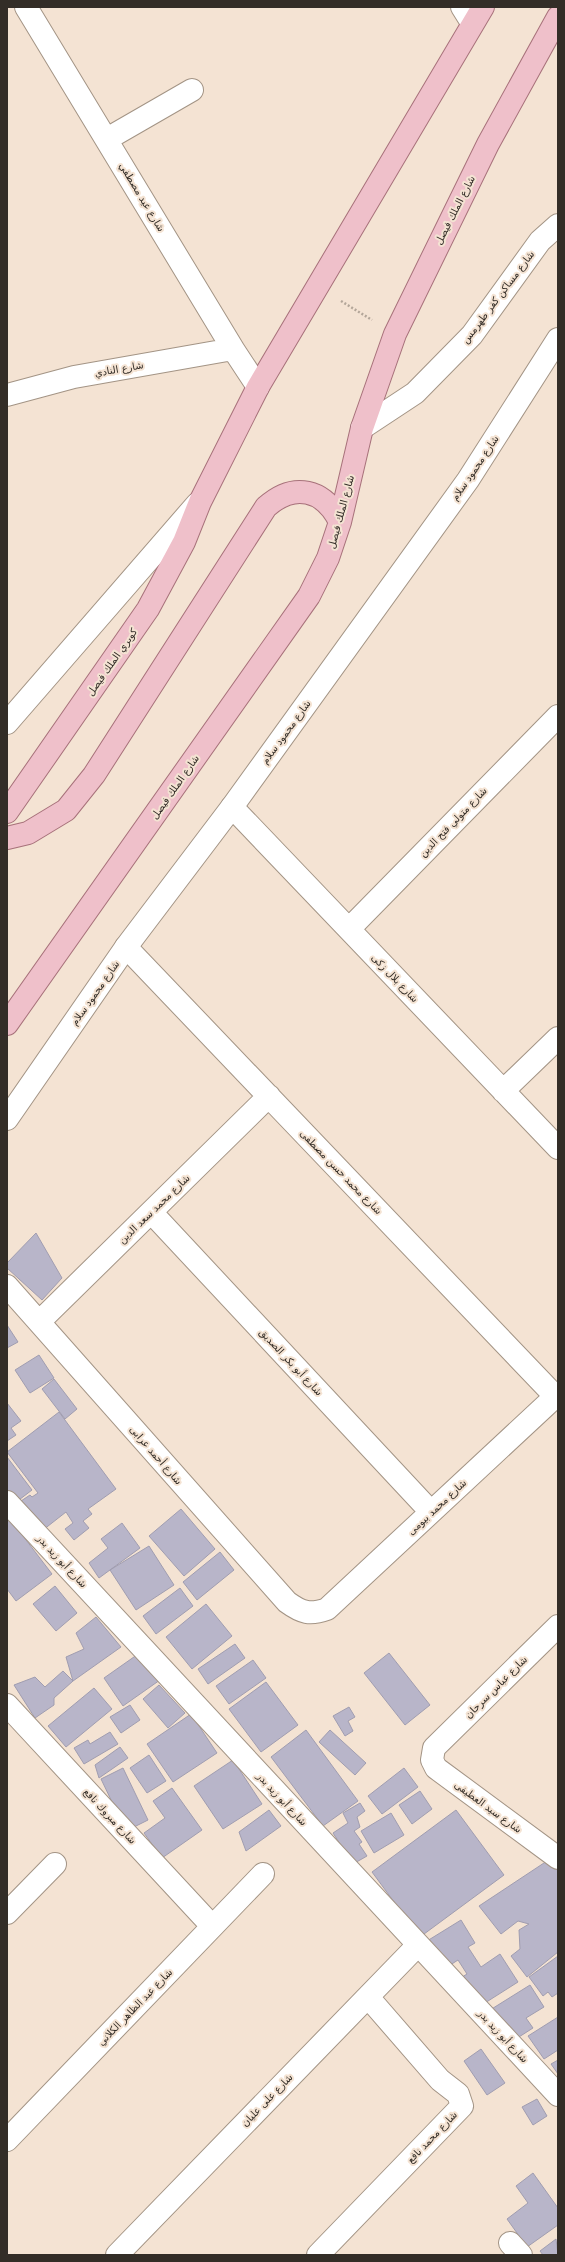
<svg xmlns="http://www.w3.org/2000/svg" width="565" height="2262" font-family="'DejaVu Sans',Vazirmatn,sans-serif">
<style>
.building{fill:#b8b5c9;stroke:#a09db0}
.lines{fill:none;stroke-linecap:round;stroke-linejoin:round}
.minor-casing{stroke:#a39485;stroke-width:24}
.tertiary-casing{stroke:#a39485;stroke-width:24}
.primary-casing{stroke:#a7717a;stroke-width:24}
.path{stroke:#b3a699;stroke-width:2.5;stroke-dasharray:2 2;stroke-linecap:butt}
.minor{stroke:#fff;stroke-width:22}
.tertiary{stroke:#fff;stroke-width:22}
.primary{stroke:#efc0ca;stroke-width:22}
.labels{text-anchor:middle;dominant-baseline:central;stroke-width:4;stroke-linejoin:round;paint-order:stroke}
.street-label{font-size:10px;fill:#332d27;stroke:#f4e3d3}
</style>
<rect width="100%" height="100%" fill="#f4e3d3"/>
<!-- building -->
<path class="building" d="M36,1233L62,1278L42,1300L7,1268V1263Z
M7,1325L18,1342L7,1348Z
M39,1355L54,1378L30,1393L15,1370Z
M54,1379L77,1409L65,1419L42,1389Z
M7,1403L21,1421L11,1428L16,1435L7,1441Z
M59,1412L116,1489L88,1509L92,1514L83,1521L89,1528L74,1540L65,1529L73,1523L66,1512L43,1530L21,1501L30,1495L32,1497L38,1493L7,1452Z
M7,1457L32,1490L11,1506L7,1500Z
M181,1509L215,1549L184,1576L149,1536Z
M7,1515L52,1574L16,1601L7,1589Z
M122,1523L140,1548L99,1578L89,1563L108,1548L101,1539Z
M149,1546L174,1585L136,1610L110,1570Z
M220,1552L234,1570L197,1600L183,1582Z
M55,1586L77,1613L56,1631L33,1604Z
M180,1588L193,1606L156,1634L143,1616Z
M206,1604L232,1636L192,1669L166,1637Z
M96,1617L121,1647L73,1681L66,1657L84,1649L76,1633Z
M235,1644L245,1658L208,1684L198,1669Z
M141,1652L160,1680L123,1706L104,1678Z
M389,1653L430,1705L405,1725L364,1673Z
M253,1660L266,1678L229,1704L216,1686Z
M63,1671L73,1681L54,1698V1705L35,1718L14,1685L35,1677L45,1687Z
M266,1682L298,1725L261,1752L229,1709Z
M159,1685L185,1713L168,1728L143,1699Z
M94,1688L112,1709L66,1747L48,1726Z
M130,1705L140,1720L121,1733L110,1717Z
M349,1707L355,1717L348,1721L353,1731L345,1736L333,1716Z
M191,1714L217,1753L173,1782L147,1744Z
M306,1730L358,1801L323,1826L271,1757Z
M330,1730L366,1763L355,1775L319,1742Z
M110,1732L118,1744L84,1764L74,1748L88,1740L90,1744Z
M120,1747L128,1758L99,1778L95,1765Z
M149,1755L166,1781L147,1793L130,1768Z
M233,1760L262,1804L223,1829L194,1786Z
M123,1768L148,1820L126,1831L101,1779Z
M404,1768L418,1787L382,1814L368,1796Z
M172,1788L202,1830L162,1858L144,1833L165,1818L153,1801Z
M420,1791L432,1809L412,1824L399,1805Z
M360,1803L365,1811L357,1817L360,1827L354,1831L362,1842L359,1844L367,1856L353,1864L333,1833L348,1823L343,1813Z
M269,1810L281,1826L246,1851L239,1832Z
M456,1810L504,1875L420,1937L372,1872Z
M391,1813L404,1835L374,1853L361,1831Z
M550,1859L558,1869V1952L527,1977L511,1956L520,1949L519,1930L529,1924L518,1921L501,1934L479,1906Z
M461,1920L475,1943L468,1947L481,1967L500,1954L518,1982L477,2008L459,1979L467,1974L458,1960L444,1969L427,1941Z
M558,1956V1993L552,1997L548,1992L543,1996L529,1977Z
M530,1985L544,2007L526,2018L533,2028L511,2042L490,2010Z
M558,2017V2050L544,2059L528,2036Z
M481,2049L505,2083L487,2095L464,2061Z
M558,2060V2074L551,2064Z
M537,2099L547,2116L533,2125L522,2107Z
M533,2173L558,2208V2225L527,2247L507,2219L528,2203L516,2186Z
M556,2239L558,2255H543L540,2251Z"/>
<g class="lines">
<defs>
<path id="minor" d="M26,7L233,349L258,387
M462,7L472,23
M107,139L192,90
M7,395L74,377L233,349
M7,723L197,504
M232,807L558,1148
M349,929L558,716
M126,947L555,1396
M503,1091L558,1038
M151,1212L431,1512
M7,1286L287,1602C302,1613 310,1615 327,1609L558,1394
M39,1322L269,1096
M7,1502L558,2095
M558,1626L434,1748L432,1760L436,1768L558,1858
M7,1705L212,1926
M7,1913L55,1864
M7,2140L263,1874
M510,2243L521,2255
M117,2255L418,1945
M318,2255L462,2106L458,2094L440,2080L368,1997"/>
<path id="tertiary" d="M362,428L415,393L472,335L540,241L558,225
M7,1119L126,947L232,807L468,480L558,339"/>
<path id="primary" d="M7,812L148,609L184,542L200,502L258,387L483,7
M7,838L28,833L66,810L94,775L266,507C294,482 324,489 340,522
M7,1024L309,596L328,558L340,522L362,428L395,334L488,144L558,17"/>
</defs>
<!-- minor casing -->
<use href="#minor" class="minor-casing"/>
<!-- tertiary casing -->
<use href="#tertiary" class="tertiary-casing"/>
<!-- primary casing -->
<use href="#primary" class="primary-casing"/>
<!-- path -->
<path class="path" d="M341,301L372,320"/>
<!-- minor -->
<use href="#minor" class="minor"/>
<!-- tertiary -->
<use href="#tertiary" class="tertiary"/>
<!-- primary -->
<use href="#primary" class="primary"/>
</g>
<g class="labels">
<!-- street labels -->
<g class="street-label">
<text transform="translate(142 197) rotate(59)">شارع عيد مصطفي</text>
<text transform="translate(455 210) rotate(-63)">شارع الملك فيصل</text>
<text transform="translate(498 297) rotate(-53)">شارع مساكن كفر طهرمس</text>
<text transform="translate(119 369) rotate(-10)">شارع النادي</text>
<text transform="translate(475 468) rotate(-56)">شارع محمود سلام</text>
<text transform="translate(341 512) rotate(-75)">شارع الملك فيصل</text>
<text transform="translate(112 662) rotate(-55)">كوبري الملك فيصل</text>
<text transform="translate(286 732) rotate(-54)">شارع محمود سلام</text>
<text transform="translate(175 787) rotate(-55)">شارع الملك فيصل</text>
<text transform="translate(453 822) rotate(-46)">شارع متولي فتح الدين</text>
<text transform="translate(395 978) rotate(46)">شارع بلال زكى</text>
<text transform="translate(95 993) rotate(-55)">شارع محمود سلام</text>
<text transform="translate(341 1172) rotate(46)">شارع محمد حسن مصطفى</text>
<text transform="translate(154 1209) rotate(-44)">شارع محمد سعد الدين</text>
<text transform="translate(291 1362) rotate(47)">شارع أبو بكر الصديق</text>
<text transform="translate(156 1455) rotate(49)">شارع أحمد عرابى</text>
<text transform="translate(437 1507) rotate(-43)">شارع محمد بيومى</text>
<text transform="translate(62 1561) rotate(47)">شارع أبو زيد بدر</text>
<text transform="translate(496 1687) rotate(-45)">شارع عباس سرحان</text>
<text transform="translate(282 1799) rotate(47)">شارع أبو زيد بدر</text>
<text transform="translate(488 1807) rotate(36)">شارع سيد العطيفى</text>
<text transform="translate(110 1816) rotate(47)">شارع مبروك نافع</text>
<text transform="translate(135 2007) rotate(-46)">شارع عبد الظاهر الكلاني</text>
<text transform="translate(503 2036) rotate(47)">شارع أبو زيد بدر</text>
<text transform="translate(267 2100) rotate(-46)">شارع على عليان</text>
<text transform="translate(432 2137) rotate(-46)">شارع محمد نافع</text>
</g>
</g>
<!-- border -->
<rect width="565" height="2262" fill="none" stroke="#332d27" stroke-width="16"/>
</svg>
